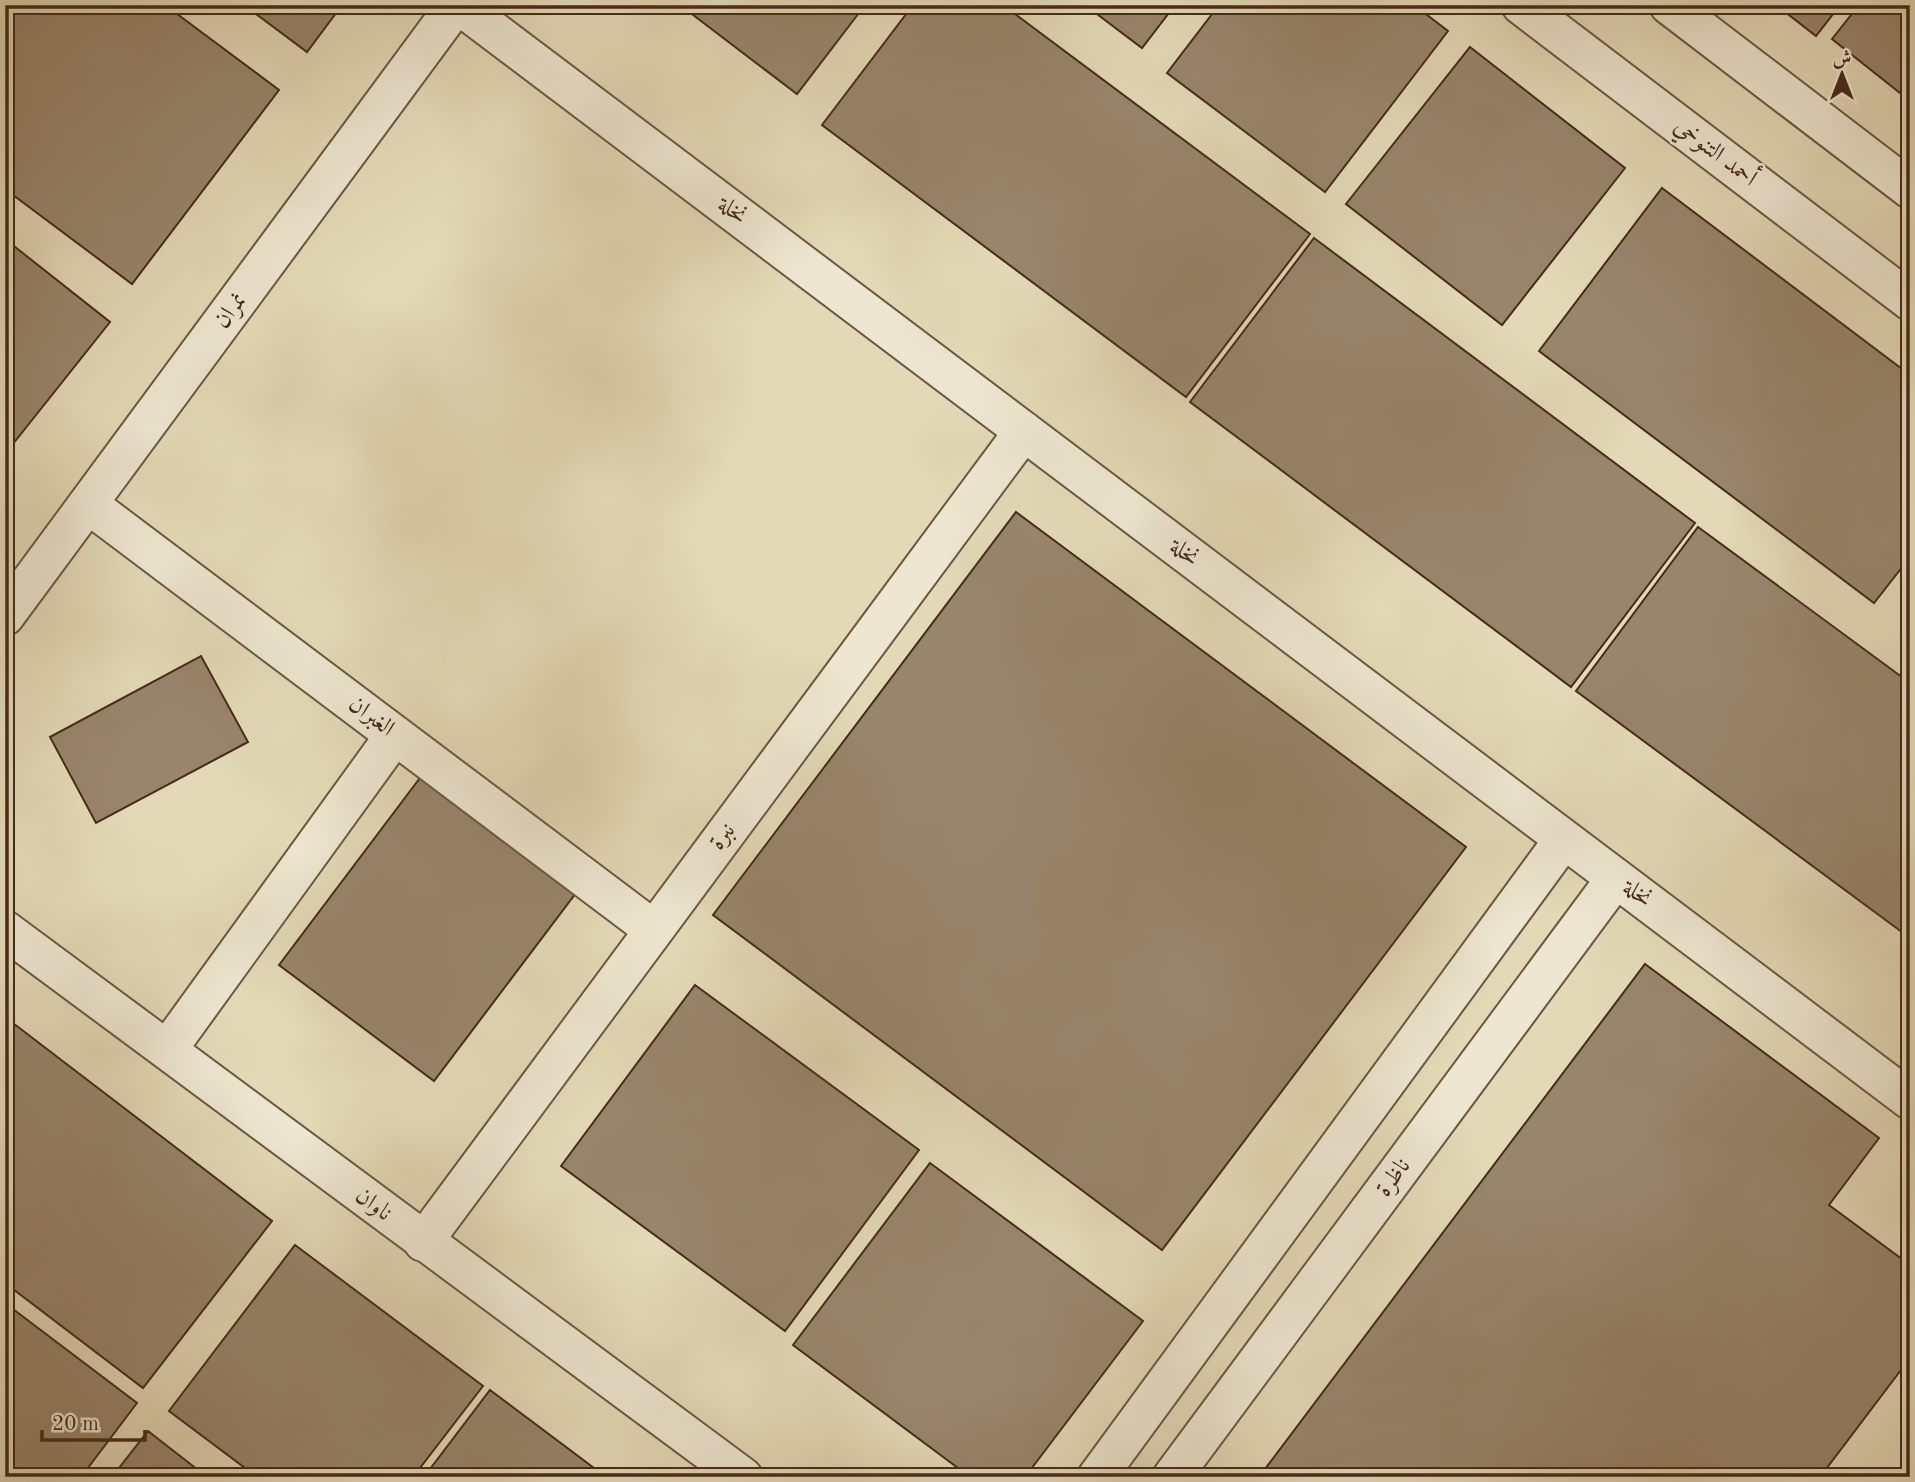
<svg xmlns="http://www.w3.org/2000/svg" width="1915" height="1482" font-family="'Old Standard TT',Amiri,serif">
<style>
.building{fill:#98856c;stroke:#472a1b;stroke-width:2}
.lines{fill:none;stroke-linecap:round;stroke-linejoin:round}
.minor-casing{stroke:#6e5642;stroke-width:42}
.minor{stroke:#ede6d0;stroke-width:38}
.labels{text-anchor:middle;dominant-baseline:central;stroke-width:5;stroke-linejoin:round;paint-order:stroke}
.street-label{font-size:24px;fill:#472a1b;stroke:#ede6d0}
</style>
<rect width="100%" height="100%" fill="#e3d9b6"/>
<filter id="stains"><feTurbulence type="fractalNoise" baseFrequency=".00286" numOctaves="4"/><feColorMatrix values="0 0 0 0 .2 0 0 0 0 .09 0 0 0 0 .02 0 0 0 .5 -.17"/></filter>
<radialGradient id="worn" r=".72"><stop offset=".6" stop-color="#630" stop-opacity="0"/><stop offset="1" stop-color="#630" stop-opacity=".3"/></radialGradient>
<!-- building -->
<path class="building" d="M18,5H165L279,90L132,284L5,189V23Z
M244,5H342L307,52Z
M680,5H865L797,94Z
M913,5H1003L1310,234L1186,397L822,125Z
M1085,5H1175L1142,48Z
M1219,5H1414L1448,31L1325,192L1167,73Z
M1776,5H1840L1816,36Z
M1859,5H1910V101L1832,39Z
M1470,47L1625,168L1502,325L1346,204Z
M1662,188L1910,375V557L1874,603L1539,351Z
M1314,238L1695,523L1571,687L1190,402Z
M5,239L110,322L5,454Z
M1016,512L1466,847L1162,1250L713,915Z
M1698,527L1910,683V938L1576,691Z
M201,656L248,742L96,823L50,737Z
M426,770L582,885L434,1081L279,965Z
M1645,964L1879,1138L1829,1205L1910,1265V1358L1820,1477H1259Z
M695,985L919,1150L785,1331L561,1166Z
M5,1017L272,1221L143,1388L5,1283Z
M930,1163L1143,1321L1025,1477H970L793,1345Z
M295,1245L483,1386L413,1477H257L169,1411Z
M5,1303L137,1403L81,1477H5Z
M490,1390L606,1477H424Z
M148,1431L207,1477H112Z"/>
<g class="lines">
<defs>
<path id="minor" d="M459,5L1910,1100
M1521,5L1910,301
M1669,5L1910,189
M88,504L654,930
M5,616L456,5
M5,930L743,1477
M167,1050L395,735
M423,1242L1024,431
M1097,1477L1564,839
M1172,1477L1616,878"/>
</defs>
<!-- minor casing -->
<use href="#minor" class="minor-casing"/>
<!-- minor -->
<use href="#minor" class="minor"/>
</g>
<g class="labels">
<!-- street labels -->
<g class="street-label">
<text transform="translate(1715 153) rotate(37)">أحمد التنوخي</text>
<text transform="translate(732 211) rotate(37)">نخلة</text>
<text transform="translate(231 311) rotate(-54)">نمران</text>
<text transform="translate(1184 553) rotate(37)">نخلة</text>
<text transform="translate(371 717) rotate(37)">الغبران</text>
<text transform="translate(723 837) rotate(-53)">نبرة</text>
<text transform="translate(1637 894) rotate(37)">نخلة</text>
<text transform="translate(1394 1178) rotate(-53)">ناظرة</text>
<text transform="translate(373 1205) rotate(37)">ناوان</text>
</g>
</g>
<!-- margin -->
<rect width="1915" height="1482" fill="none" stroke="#e3d9b6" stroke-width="28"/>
<rect x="7" y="7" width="1901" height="1468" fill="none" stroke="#472a1b" stroke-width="3.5"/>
<rect x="14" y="14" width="1887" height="1454" fill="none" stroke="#472a1b" stroke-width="2"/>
<!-- north arrow -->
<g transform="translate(1842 74)" stroke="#ede6d0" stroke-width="5" paint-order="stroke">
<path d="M0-5L12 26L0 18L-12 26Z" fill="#472a1b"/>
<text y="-10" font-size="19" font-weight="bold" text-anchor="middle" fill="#472a1b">ش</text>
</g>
<!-- scale -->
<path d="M42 1430v10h103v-10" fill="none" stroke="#472a1b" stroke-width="3.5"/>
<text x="52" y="1430" font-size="21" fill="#472a1b" stroke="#ede6d0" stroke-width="5" paint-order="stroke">20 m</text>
<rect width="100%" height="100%" filter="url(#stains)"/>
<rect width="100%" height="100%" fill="url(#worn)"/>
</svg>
